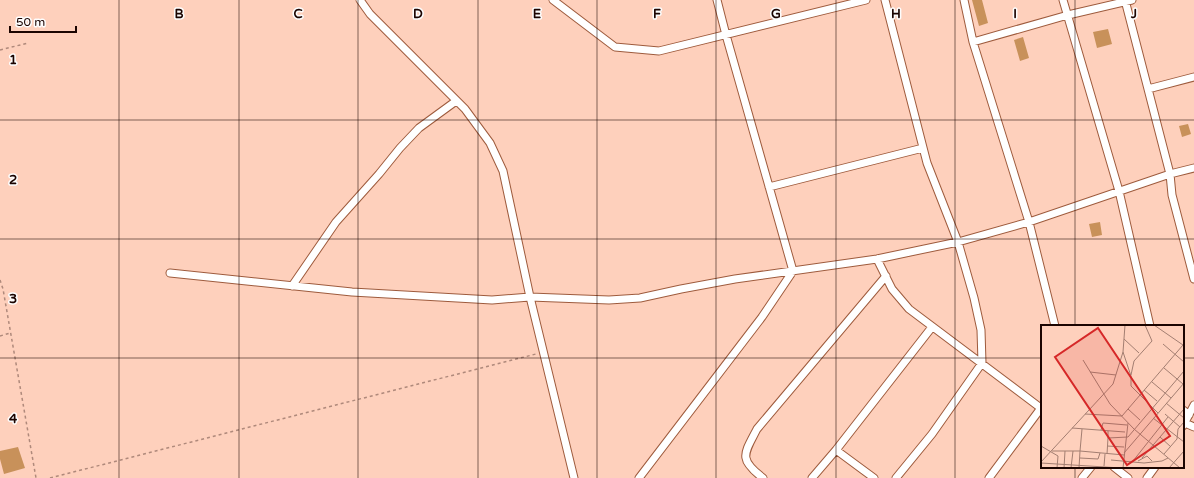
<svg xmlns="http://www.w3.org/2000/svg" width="1194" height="478" font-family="'Varela Round',sans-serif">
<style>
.building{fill:#c8915a}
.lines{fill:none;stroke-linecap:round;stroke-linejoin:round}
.minor-casing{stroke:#9e5b3d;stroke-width:9}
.path{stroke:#af897b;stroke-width:1.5;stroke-dasharray:3 3;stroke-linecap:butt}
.minor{stroke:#fff;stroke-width:7}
.grid{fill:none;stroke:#1b0400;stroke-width:1;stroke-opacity:0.55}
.inset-road{fill:none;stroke:#a37e71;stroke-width:1}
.view{fill:#d62828;fill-opacity:0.15;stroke:#d62828;stroke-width:2}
.inset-edge{fill:none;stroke:#1b0400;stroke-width:2}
.grid-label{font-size:13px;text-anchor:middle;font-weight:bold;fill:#1b0400;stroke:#fdfdfd;stroke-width:3;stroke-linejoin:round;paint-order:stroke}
</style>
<rect width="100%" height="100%" fill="#fed0bc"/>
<!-- building -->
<path class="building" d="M972,0H982L988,23L979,26Z
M1108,29L1112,44L1097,48L1093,32Z
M1023,37L1029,58L1020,61L1014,40Z
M1188,124L1191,134L1182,137L1179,126Z
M1100,222L1102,235L1092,237L1089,224Z
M18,447L25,468L4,474L0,459V451Z"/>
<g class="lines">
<defs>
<path id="minor" d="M360,0L370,14L465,109L490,143L503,171L530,297L574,478
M553,0L615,47L659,51L866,0
M885,0L927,163L958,242L974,298L981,330L982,363L932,434L896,478
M964,0L973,42L1029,222L1055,326
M1063,0L1119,191L1150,326
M1125,0L1170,174L1172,195L1194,279
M973,42L1068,15L1132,0
M1148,89L1194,77
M769,187L923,148
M877,259L892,289L909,309L1042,409
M170,273L352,292L492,300L530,297L609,300L640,298L681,289L735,279L877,259L958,242L1029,222L1170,174L1194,168
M292,286L336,222L379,174L400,148L419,128L456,101
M1183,410L1189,415
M1185,423L1194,427
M1183,426L1194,405
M836,450L874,478
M1114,467L1128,478
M639,478L762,317L793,271L726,35L717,0
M763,478C738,459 744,454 757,429L886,276
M812,478L836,450L932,327
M989,478L1041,408
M1082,478L1091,467
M1147,478L1155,467"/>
</defs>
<!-- minor casing -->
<use href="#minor" class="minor-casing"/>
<!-- path -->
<path class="path" d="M0,50L28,43
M0,280L3,289L36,478
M0,336L10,333
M50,478L536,354"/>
<!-- minor -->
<use href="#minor" class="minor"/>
</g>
<!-- grid -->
<path class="grid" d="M119,0V478M239,0V478M358,0V478M478,0V478M597,0V478M716,0V478M836,0V478M955,0V478M1075,0V326M0,120H1194M0,239H1194M0,358H1042M1183,358H1194M1075,467V478"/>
<!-- overview -->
<g transform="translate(1041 325)">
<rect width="143" height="143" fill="#fed0bc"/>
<path class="inset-road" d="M84,0L82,27L90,51V61L117,88M113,0L142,20M83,14L98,28M122,19L143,37M42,35L69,79L93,104L139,143M123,43L142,59M49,47L75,50M90,50L93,36L111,16L104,0M111,57L130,73M103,65L116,76M125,78L143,93M87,84L99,95M44,89L81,91L142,20M124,89L139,102M112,93L143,117M31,103L84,107M60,105L62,98L86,100M67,106V113L87,112L143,46M119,112L130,122M0,121L17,131L16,143M66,121L83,122M11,126H39L41,104M83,128L143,58M66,129L67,113M123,129L136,114L137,104L143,97M39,133L57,134L59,128M101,133L143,84M70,135L103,138L121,136L127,133M92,136L127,92M97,136L106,131L111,136M0,137L72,59L82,27M0,138L80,143M63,141L64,129M23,143L24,126M30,143L32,126M38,143L39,126L83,130M82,143L87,98M128,143L143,126"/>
<path class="view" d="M57,3L129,111L86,140L14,32Z"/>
<rect width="143" height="143" class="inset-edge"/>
</g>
<g class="grid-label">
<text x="179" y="18">B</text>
<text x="298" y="18">C</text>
<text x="418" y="18">D</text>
<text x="537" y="18">E</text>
<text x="657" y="18">F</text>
<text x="776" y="18">G</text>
<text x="896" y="18">H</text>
<text x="1015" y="18">I</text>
<text x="1134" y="18">J</text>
<text x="13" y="64">1</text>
<text x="13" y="184">2</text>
<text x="13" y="303">3</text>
<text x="13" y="423">4</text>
</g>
<!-- scale -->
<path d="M10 26v6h66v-6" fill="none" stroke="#1b0400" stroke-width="2"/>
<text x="16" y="26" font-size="12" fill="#1b0400" stroke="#fdfdfd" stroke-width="3" paint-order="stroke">50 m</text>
</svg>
